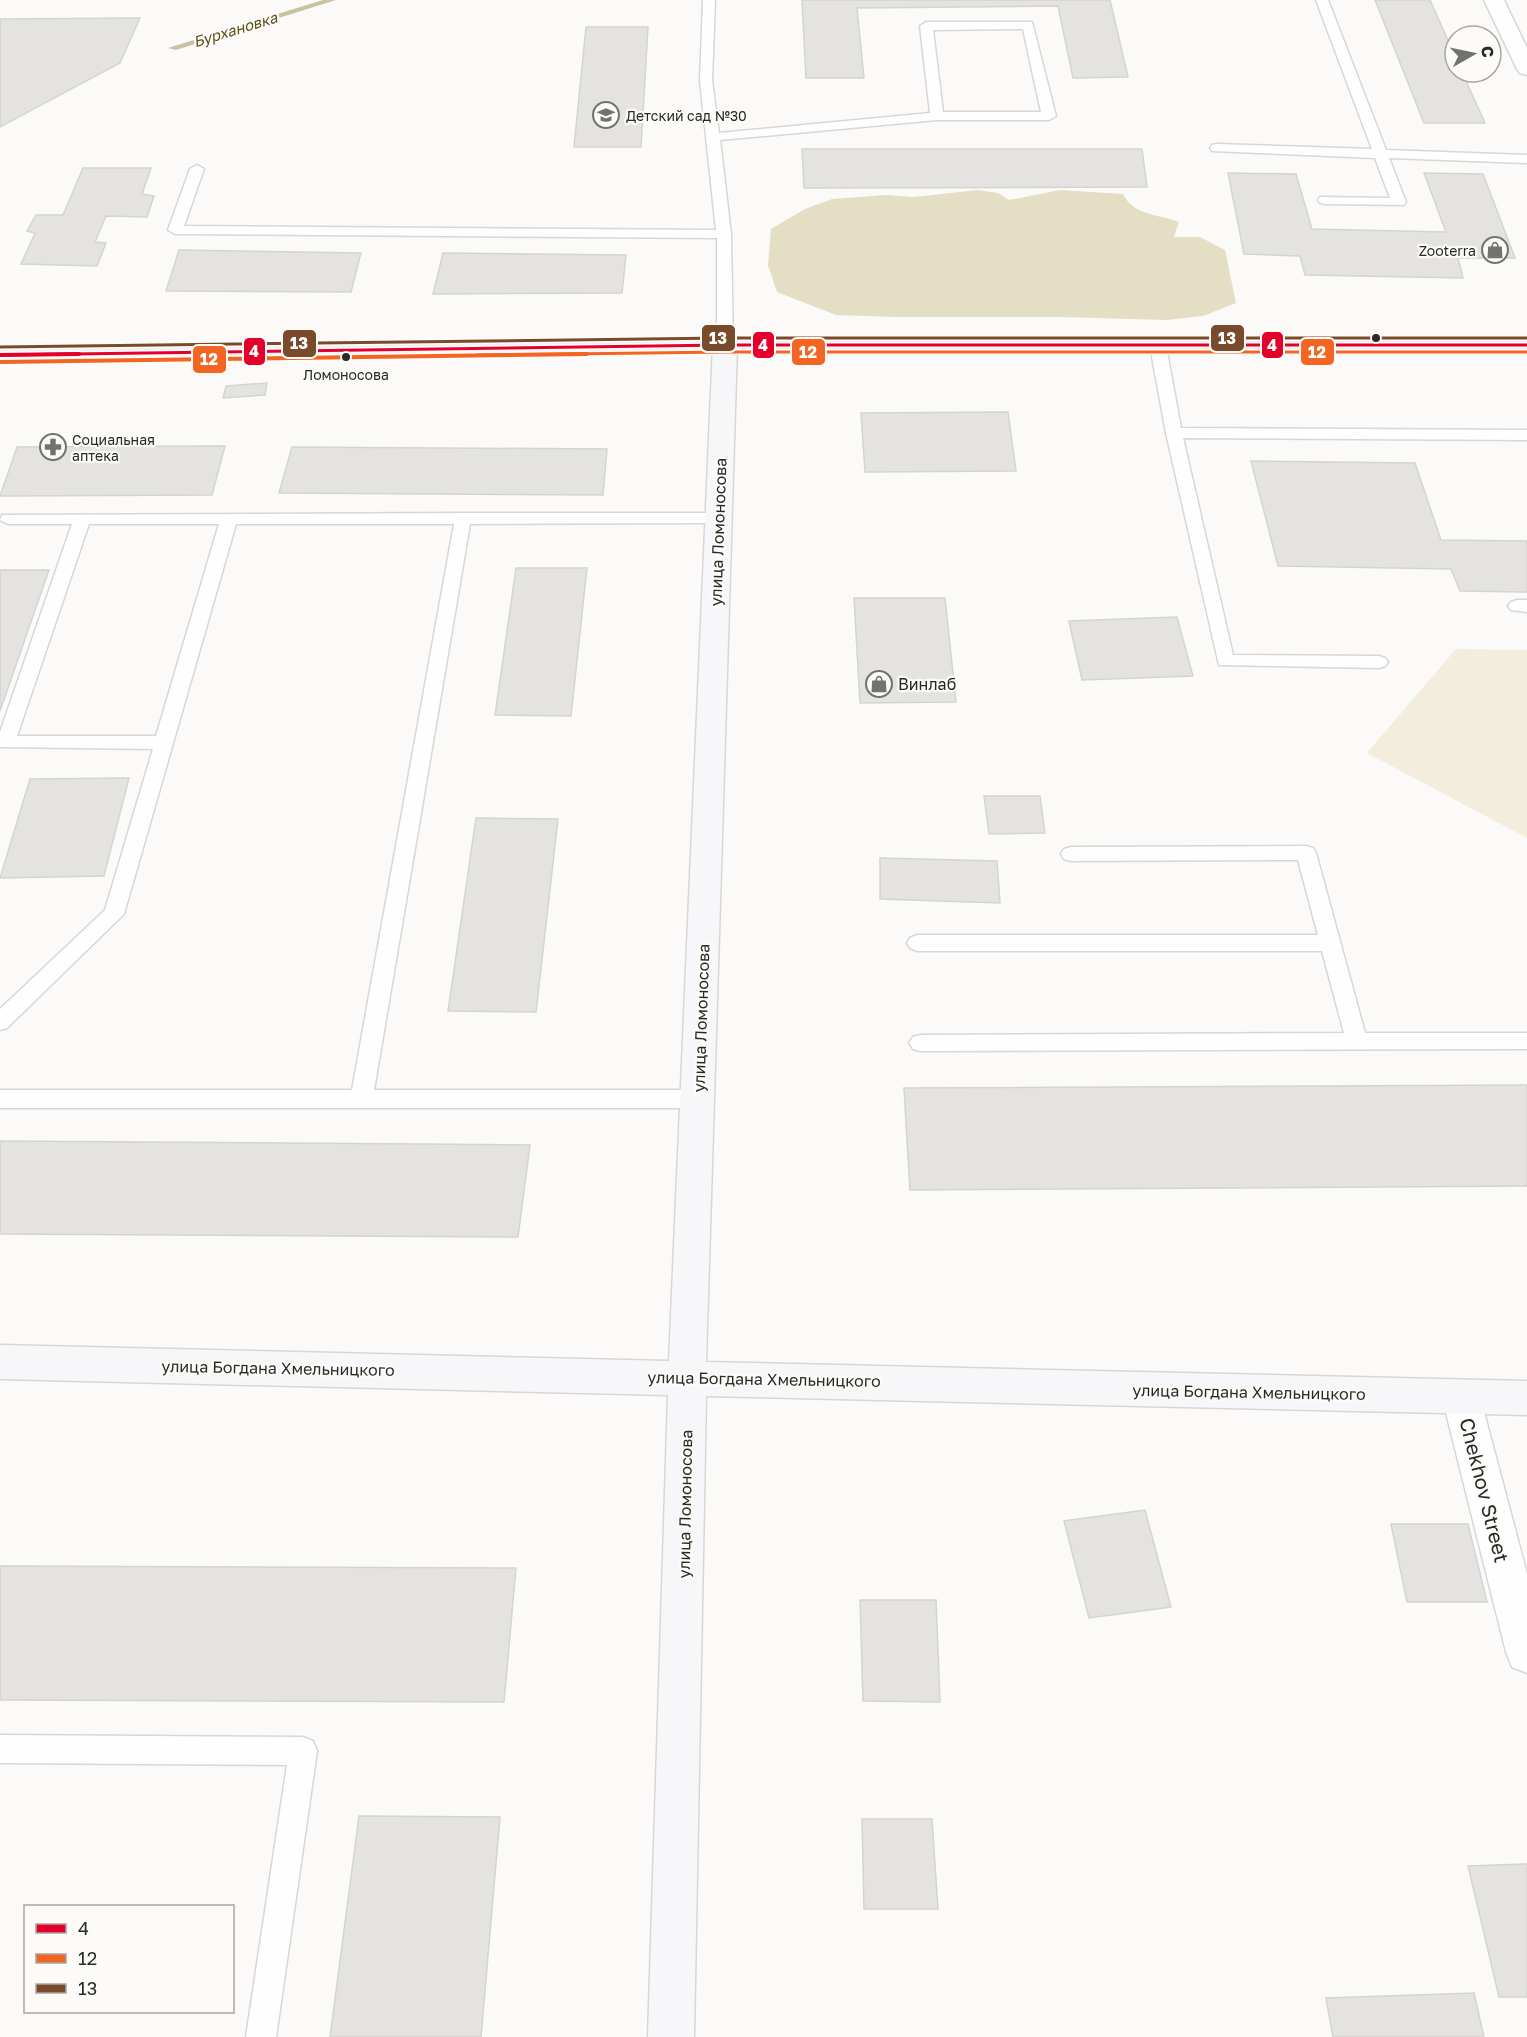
<svg xmlns="http://www.w3.org/2000/svg" width="1527" height="2037" font-family="'Golos Text',sans-serif">
<style>
.green{fill:#f2eddc}
.forest{fill:#e4dec4}
.lines{fill:none;stroke-linecap:round;stroke-linejoin:round}
.stream{fill:#c9c2a2;fill-rule:evenodd}
.building{fill:#e4e3e2;stroke:#d4d4d2;stroke-width:1.5}
.lane-casing{stroke:#d8d7d6;stroke-width:3}
.street-casing{stroke:#d8d7d6;stroke-width:3}
.secondary-casing{stroke:#d8d7d6;stroke-width:3}
.primary-casing{stroke:#d7d7d6;stroke-width:3}
.lane{fill:#fefefe;fill-rule:evenodd}
.street{fill:#fefefe;fill-rule:evenodd}
.secondary{fill:#f7f7fa;fill-rule:evenodd}
.primary{fill:#eeeff6;fill-rule:evenodd}
.bus-1-far1-casing{stroke:#fcfbf8;stroke-width:6}
.bus-1-casing{stroke:#fcfbf8;stroke-width:8}
.bus-2-far1-casing{stroke:#fcfbf8;stroke-width:6}
.bus-2-casing{stroke:#fcfbf8;stroke-width:8}
.bus-3-casing{stroke:#fcfbf8;stroke-width:6}
.bus-1-far1{stroke:#e4002b;stroke-width:3}
.bus-1{stroke:#e4002b;stroke-width:4}
.bus-2-far1{stroke:#f26522;stroke-width:3}
.bus-2{stroke:#f26522;stroke-width:4}
.bus-3{stroke:#7a4b2a;stroke-width:3}
.bus-dot{fill:#292927;stroke:#fcfbf8;stroke-width:2}
.labels{text-anchor:middle;dominant-baseline:central;stroke-width:4.5;stroke-linejoin:round;paint-order:stroke}
.far-poi-label{font-size:14px;fill:#292927;stroke:#fcfbf8;text-anchor:start}
.bus-label{font-size:14px;fill:#292927;stroke:#fcfbf8}
.far-water-label{font-size:15px;font-style:italic;fill:#5b4f18;stroke:#fcfbf8}
.street-label{font-size:16px;fill:#292927;stroke:#fcfbf8}
.poi-label{font-size:16px;fill:#292927;stroke:#fcfbf8;text-anchor:start}
.near-street-label{font-size:20px;fill:#292927;stroke:#fcfbf8}
.line-badge{stroke:#fcfbf8;stroke-width:2}
.badge-label{font-size:16px;text-anchor:middle;font-weight:bold;fill:#fff}
</style>
<rect width="100%" height="100%" fill="#fbfaf9"/>
<!-- green -->
<path class="green" d="M1456,649L1527,650V838L1367,753Z"/>
<!-- forest -->
<path class="forest" d="M978,190L998,193L1009,200L1060,190L1123,194C1134,216 1159,214 1179,222L1174,237H1200L1225,250L1236,303L1203,316L1167,320L1060,317H896L836,315L777,292L768,265L771,229L805,209L832,199L886,195L914,197Z"/>
<g class="lines">
<!-- stream -->
<path class="stream" d="M323,0H336L176,50L168,48Z"/>
</g>
<!-- building -->
<path class="building" d="M802,0H1110L1128,77L1073,78L1058,6L857,8L864,78H806Z
M1375,0H1430L1455,56V72H1462L1485,123H1424Z
M140,18L120,63L0,127V19Z
M586,27H648L641,147H574Z
M802,149H1142L1147,187L804,188Z
M83,168H151L142,194L154,196L147,217L106,216L95,242L106,243L97,266L21,264L35,233L27,231L36,215H63Z
M1228,173L1296,174L1312,229L1446,232L1424,173L1483,174L1515,258H1458L1463,278L1305,275L1300,256L1244,254Z
M179,250L361,253L351,292L166,291Z
M443,253L626,255L622,293L433,294Z
M267,383L265,395L223,398L226,386Z
M1008,412L1016,471L865,472L861,413Z
M225,446L212,495L0,496L17,447Z
M292,447L607,449L603,495L279,493Z
M1251,461L1415,463L1441,540L1527,541V592L1460,591L1451,569L1278,566Z
M516,568H587L571,716L495,715Z
M0,570H49L0,711Z
M854,598H945L956,702L860,703Z
M1177,617L1193,676L1082,680L1069,621Z
M129,778L104,876L0,878L30,779Z
M984,796H1040L1045,833L989,834Z
M476,818L558,819L536,1012L448,1011Z
M880,858L997,861L1000,903L880,899Z
M1527,1085V1186L910,1190L904,1088Z
M0,1141L419,1144L530,1145L518,1237L0,1234Z
M1145,1510L1171,1607L1089,1618L1064,1521Z
M1391,1524H1468L1487,1602H1407Z
M0,1566L516,1568L504,1702L0,1700Z
M860,1600H936L940,1702L863,1701Z
M359,1816L500,1817L481,2037H330Z
M862,1819H932L938,1909H864Z
M1527,1864V1997H1499L1468,1866Z
M1474,1993L1484,2037H1333L1326,1998Z"/>
<g class="lines">
<defs>
<path id="lane" d="M703,0H715L712,80L719,133L930,113L920,26L926,22H1032L1056,116L1049,120H937L720,140L731,234L733,345L725,350L717,345V238L175,234L168,230L190,169L197,165L204,169L184,226L716,230L700,80ZM1023,29L1041,112H943L933,30Z
M1316,0H1328L1386,150L1527,155V163L1389,158L1406,202L1404,205L1325,204L1320,203L1318,200L1320,197L1390,198L1375,158L1212,151L1210,148L1212,145L1217,144L1372,149Z
M1158,341L1166,346L1181,428L1527,430V440L1183,438L1233,655L1379,656L1385,658L1388,662L1385,666L1379,668L1219,665L1166,433L1150,346Z
M463,513H719L725,514L727,518L725,522L719,523L470,524L374,1090H698L706,1093L709,1099L706,1105L698,1108H0V1090H352L454,524H236L124,914L7,1028L0,1030V1009L105,910L153,749L0,747V732L72,524H8L0,520L2,515ZM89,524H219L156,736H17Z
M1517,600H1527V612L1511,610L1508,606L1511,602Z
M1306,846L1313,848L1316,853L1365,1033H1527V1049L920,1051L913,1049L909,1043L913,1037L920,1035L1344,1033L1322,951H917L910,948L907,943L910,938L917,935H1318L1298,860L1071,861L1064,859L1061,854L1064,849L1071,847Z
M0,1735L303,1737L313,1741L317,1751L276,2037H246L287,1765L0,1763Z"/>
<path id="street" d="M1484,0H1504L1527,48V75L1520,73L1517,69Z
M1461,1380L1474,1385L1480,1397L1527,1574V1673L1512,1667L1506,1652L1442,1397L1448,1385Z"/>
<path id="secondary" d="M725,338L733,340L737,345L706,1362L1527,1381V1415L706,1396L694,2037H648L668,1395L0,1379V1345L669,1361L713,345L717,340Z"/>
<path id="primary" d="M725,338H1527V352H725L0,362V348Z"/>
</defs>
<!-- lane casing -->
<use href="#lane" class="lane-casing"/>
<!-- street casing -->
<use href="#street" class="street-casing"/>
<!-- secondary casing -->
<use href="#secondary" class="secondary-casing"/>
<!-- primary casing -->
<use href="#primary" class="primary-casing"/>
<!-- lane -->
<use href="#lane" class="lane"/>
<!-- street -->
<use href="#street" class="street"/>
<!-- secondary -->
<use href="#secondary" class="secondary"/>
<!-- primary -->
<use href="#primary" class="primary"/>
<defs>
<path id="bus-1-far1" d="M0,355L725,345H1527"/>
<path id="bus-1" d="M0,355L79,354"/>
<path id="bus-2-far1" d="M478,355L725,352H1527"/>
<path id="bus-2" d="M0,362L587,354"/>
<path id="bus-3" d="M0,347L725,338H1527"/>
</defs>
<!-- bus-1-far1 casing -->
<use href="#bus-1-far1" class="bus-1-far1-casing"/>
<!-- bus-1 casing -->
<use href="#bus-1" class="bus-1-casing"/>
<!-- bus-2-far1 casing -->
<use href="#bus-2-far1" class="bus-2-far1-casing"/>
<!-- bus-2 casing -->
<use href="#bus-2" class="bus-2-casing"/>
<!-- bus-3 casing -->
<use href="#bus-3" class="bus-3-casing"/>
<!-- bus-1-far1 -->
<use href="#bus-1-far1" class="bus-1-far1"/>
<!-- bus-1 -->
<use href="#bus-1" class="bus-1"/>
<!-- bus-2-far1 -->
<use href="#bus-2-far1" class="bus-2-far1"/>
<!-- bus-2 -->
<use href="#bus-2" class="bus-2"/>
<!-- bus-3 -->
<use href="#bus-3" class="bus-3"/>
</g>
<!-- icons -->
<defs>
<symbol id="school-ring" viewBox="-11 -11 22 22"><circle r="9.5" fill="#fcfbf8" stroke="#727270" stroke-width="1.5"/><path d="M0-5L7-2L0 1L-7-2ZM-4 1L0 2.5L4 1V4Q0 6-4 4Z" fill="#727270"/></symbol>
<symbol id="shop-ring" viewBox="-11 -11 22 22"><circle r="9.5" fill="#fcfbf8" stroke="#727270" stroke-width="1.5"/><path d="M-5-2.5h2.3a2.7 3.5 0 0 1 5.4 0H5L5.5 6h-11ZM-1.5-2.5h3a1.5 2.3 0 0 0-3 0Z" fill="#727270"/></symbol>
<symbol id="pharmacy-ring" viewBox="-11 -11 22 22"><circle r="9.5" fill="#fcfbf8" stroke="#727270" stroke-width="1.5"/><path d="M-2-6h4v4h4v4h-4v4h-4v-4h-4v-4h4Z" fill="#727270"/></symbol>
</defs>
<g fill-rule="evenodd">
<use href="#school-ring" x="591" y="100" width="30" height="30"/>
<use href="#shop-ring" x="1480" y="235" width="30" height="30"/>
<use href="#pharmacy-ring" x="38" y="432" width="30" height="30"/>
<use href="#shop-ring" x="864" y="669" width="30" height="30"/>
</g>
<!-- markers -->
<g class="bus-dot">
<circle cx="1376" cy="338" r="5"/>
<circle cx="346" cy="357" r="5"/>
</g>
<g class="labels">
<!-- far-poi labels -->
<g class="far-poi-label">
<text x="626" y="115">Детский сад №30</text>
<text x="1476" y="250" text-anchor="end">Zooterra</text>
<text x="72" y="439">Социальная<tspan x="72" dy="16">аптека</tspan></text>
</g>
<!-- bus labels -->
<g class="bus-label">
<text x="346" y="374">Ломоносова</text>
</g>
<!-- far-water labels -->
<g class="far-water-label">
<text transform="translate(235 29) rotate(-17)">Бурхановка</text>
</g>
<!-- street labels -->
<g class="street-label">
<text transform="translate(718 532) rotate(-88)">улица Ломоносова</text>
<text transform="translate(701 1018) rotate(-88)">улица Ломоносова</text>
<text transform="translate(278 1368) rotate(1)">улица Богдана Хмельницкого</text>
<text transform="translate(764 1379) rotate(1)">улица Богдана Хмельницкого</text>
<text transform="translate(1249 1392) rotate(1)">улица Богдана Хмельницкого</text>
<text transform="translate(685 1504) rotate(-89)">улица Ломоносова</text>
</g>
<!-- poi labels -->
<g class="poi-label">
<text x="898" y="684">Винлаб</text>
</g>
<!-- near-street labels -->
<g class="near-street-label">
<text transform="translate(1485 1490) rotate(76)">Chekhov Street</text>
</g>
</g>
<g class="line-badge">
<rect x="1210" y="324" width="35" height="28" rx="6" fill="#7a4b2a"/>
<rect x="701" y="324" width="35" height="28" rx="6" fill="#7a4b2a"/>
<rect x="282" y="329" width="35" height="29" rx="6" fill="#7a4b2a"/>
<rect x="752" y="331" width="23" height="28" rx="6" fill="#e4002b"/>
<rect x="1261" y="331" width="23" height="28" rx="6" fill="#e4002b"/>
<rect x="243" y="337" width="23" height="29" rx="6" fill="#e4002b"/>
<rect x="791" y="338" width="35" height="28" rx="6" fill="#f26522"/>
<rect x="1300" y="338" width="35" height="28" rx="6" fill="#f26522"/>
<rect x="192" y="345" width="35" height="29" rx="6" fill="#f26522"/>
</g>
<g class="badge-label">
<text x="1227" y="344">13</text>
<text x="718" y="344">13</text>
<text x="299" y="349">13</text>
<text x="763" y="351">4</text>
<text x="1272" y="351">4</text>
<text x="254" y="357">4</text>
<text x="808" y="358">12</text>
<text x="1317" y="358">12</text>
<text x="209" y="365">12</text>
</g>
<!-- legend -->
<rect x="24" y="1905" width="210" height="108" fill="#fcfbf8" stroke="#a8a7a4" stroke-width="1.5"/>
<rect x="36" y="1924" width="30" height="9" fill="#e4002b" stroke="#a8a7a4" stroke-width="1.5"/>
<text x="78" y="1935" font-size="18" fill="#292927">4</text>
<rect x="36" y="1954" width="30" height="9" fill="#f26522" stroke="#a8a7a4" stroke-width="1.5"/>
<text x="78" y="1965" font-size="18" fill="#292927">12</text>
<rect x="36" y="1984" width="30" height="9" fill="#7a4b2a" stroke="#a8a7a4" stroke-width="1.5"/>
<text x="78" y="1995" font-size="18" fill="#292927">13</text>
<!-- north arrow -->
<g transform="translate(1473 54) rotate(81)"><circle r="28" fill="#fcfbf8" stroke="#a8a7a4" stroke-width="1.5"/>
<path d="M0-4.5L10 22L0 15L-10 22Z" fill="#727270"/>
<text y="-9" font-size="16" font-weight="bold" text-anchor="middle" fill="#292927">С</text>
</g>
</svg>
